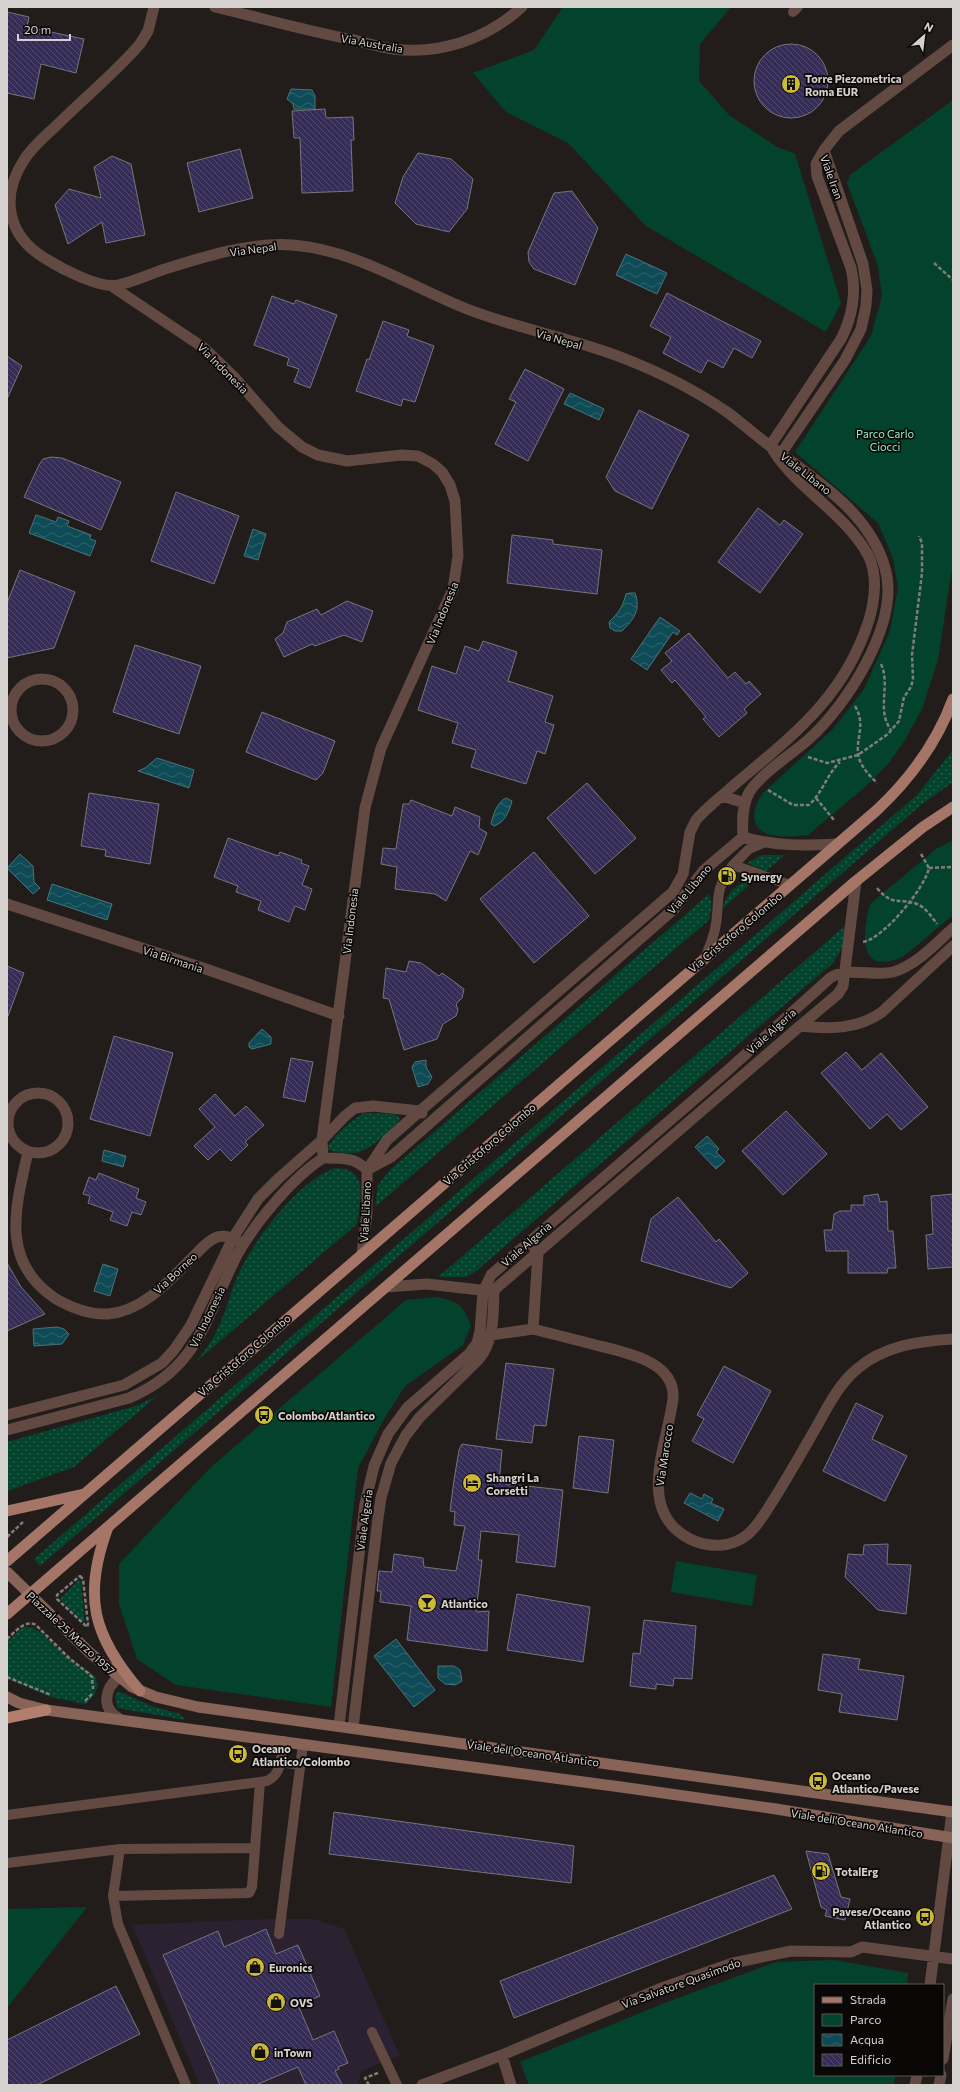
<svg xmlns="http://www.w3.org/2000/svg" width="960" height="2092" font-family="Commissioner,sans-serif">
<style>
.commercial{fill:#2b2130}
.grass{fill:url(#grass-dots)}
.park{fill:#03432e}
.water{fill:url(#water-waves);stroke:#4a737a}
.building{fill:url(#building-back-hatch);stroke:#75757a}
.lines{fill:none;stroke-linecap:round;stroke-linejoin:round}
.path{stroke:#817c7a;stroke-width:2.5;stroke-dasharray:4 2;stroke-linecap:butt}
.service{stroke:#624a43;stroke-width:10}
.minor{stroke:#624a43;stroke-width:11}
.secondary{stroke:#886357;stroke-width:11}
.primary{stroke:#a57567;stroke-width:11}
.trunk{stroke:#b27e6e;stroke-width:11}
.labels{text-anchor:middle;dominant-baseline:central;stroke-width:3.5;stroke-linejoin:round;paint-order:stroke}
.street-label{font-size:11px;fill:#d5d1cf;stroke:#0a0807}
.poi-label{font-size:11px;font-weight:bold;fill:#d5d1cf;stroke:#0a0807;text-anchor:start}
.park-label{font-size:11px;fill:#91efc6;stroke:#0a0807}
</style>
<defs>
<pattern id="grass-dots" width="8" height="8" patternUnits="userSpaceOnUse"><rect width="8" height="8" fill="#03432e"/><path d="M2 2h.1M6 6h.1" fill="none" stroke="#275d4b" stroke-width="1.8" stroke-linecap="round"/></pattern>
<pattern id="water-waves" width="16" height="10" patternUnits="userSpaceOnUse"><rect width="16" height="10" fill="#0e4b56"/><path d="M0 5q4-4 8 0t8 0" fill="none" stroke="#30646d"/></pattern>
<pattern id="building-back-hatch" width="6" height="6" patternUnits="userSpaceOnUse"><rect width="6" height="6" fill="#352c58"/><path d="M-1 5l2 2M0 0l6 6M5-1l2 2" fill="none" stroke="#514a6f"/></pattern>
</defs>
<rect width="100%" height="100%" fill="#221d1b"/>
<!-- commercial -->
<path class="commercial" d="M269,1919H314L344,1929L400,2056L361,2071L358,2085H200L132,1925Z"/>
<!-- grass -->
<path class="grass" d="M953,750V782L921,805L40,1566L34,1559L917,795Z
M762,855H785L766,871L747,863Z
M755,880L722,909C728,892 737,882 755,880Z
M709,894C713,903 711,911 709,920L375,1207L378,1185L389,1171Z
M845,926L844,945L833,963L475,1272L466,1277H438Z
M364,1113L392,1114L398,1116L400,1119C395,1128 369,1150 359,1152C352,1154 333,1153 328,1149C330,1137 354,1119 364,1113Z
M335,1168C370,1168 360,1200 357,1224L197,1361C205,1350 213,1340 218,1328C227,1310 231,1289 240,1271C256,1237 299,1181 335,1168Z
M157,1396L74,1467L7,1491V1442L136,1406Z
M79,1580L81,1581L85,1624L60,1599Z
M23,1627H31L40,1632L66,1656L95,1676L98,1686L93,1696L86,1704L50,1697L7,1678V1642Z
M118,1691L151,1706L180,1714L185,1720L117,1708L115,1696Z"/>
<!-- park -->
<path class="park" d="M563,7H731L700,44L699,81L729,115L777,147L795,154L841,303L826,332L646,226L568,143L506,112L473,73L534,50Z
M953,100V562L938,660L922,709L905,740L888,764L865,787L808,835C796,836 778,838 767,834C747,826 754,804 764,792L833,729L864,689L890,631L898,588L893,558L878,523L795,452L871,336L882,296L878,266L847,183L850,175Z
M953,840V915L904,956C858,978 862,934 870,904L936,849Z
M436,1297C459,1302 463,1304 471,1326L463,1345L405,1386L384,1419L358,1468L331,1707L176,1685L137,1659L119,1604V1564L211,1467L406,1300Z
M676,1561L757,1575L752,1606L671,1592Z
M87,1907L7,2008V1909Z
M835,1960L908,1973L907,1985H815V2075H895L894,2085H529L520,2062L667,2002L776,1962Z"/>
<!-- water -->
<path class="water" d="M291,89L312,90L315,96V109H294L293,104L287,99Z
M626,254L667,273L657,294L616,275Z
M570,393L604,409L599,420L564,404Z
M36,515L56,522L58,517L69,521L67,526L91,535L90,539L96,541L90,556L29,533Z
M253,529L266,534L258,560L244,556Z
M630,593H635C641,610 634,619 622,631H615L610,628L609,622C618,614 623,606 626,594Z
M660,617L680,631L677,635L673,632L647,670L631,659Z
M157,758L194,770L189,788L138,771L145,768Z
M506,798L512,801C509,812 505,822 494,826L491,824C493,815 497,802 506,798Z
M20,854L33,866L34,882L40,888L33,894L7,868Z
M52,884L112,904L107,920L47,900Z
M262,1029L271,1037V1044L252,1049L249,1047V1043Z
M426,1060V1067L432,1077L428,1084L418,1087L412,1067L415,1062Z
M707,1136L719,1149L716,1152L725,1161L716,1169L695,1147Z
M104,1150L126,1156L123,1167L102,1161Z
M103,1264L118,1269L110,1296L94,1291Z
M57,1327L64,1329L69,1334L62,1344L34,1346L33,1329Z
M690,1493L702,1499L704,1494L713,1499L711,1503L724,1509L718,1521L684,1503Z
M396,1639L435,1690L414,1707L374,1656Z
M438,1666H454L460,1670L462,1681L455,1685L445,1684L438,1678Z"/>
<!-- building -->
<path class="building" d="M7,12L29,17L27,27L84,39L76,73L41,64L34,99L7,93Z
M754 81a37 37 0 1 1 74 0a37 37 0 1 1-74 0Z
M325,109L326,118L353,117L354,140H351L353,191L302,193L300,138H294L292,111Z
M240,149L253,198L199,212L187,163Z
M418,153L451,159L473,179L467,209L449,232L416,224L395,203L403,177Z
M112,156L131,164L145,235L106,243L102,222L68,244L55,205L69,189L101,198L94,167Z
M572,191L598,228L575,285L534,269L529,262L528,252L554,193Z
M667,293L761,341L752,358L734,348L723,368L708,360L701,373L663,353L671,337L650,326Z
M272,296L294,304L296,300L337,315L310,388L294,382L299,369L287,365L289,358L254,345Z
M383,321L409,330L407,336L434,346L415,402L403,399L401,406L356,391L367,359L369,360Z
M7,356L22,366L7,399Z
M525,369L564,389L528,461L495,444L516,402L509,399Z
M639,410L689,435L652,509L615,491L606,477Z
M51,457L62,458L121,482L101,530L24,497L39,465L43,459Z
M176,492L239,516L214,584L151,561Z
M758,508L780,525L784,520L803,534L760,593L718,562Z
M512,535L553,540V544L602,550L597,594L507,583Z
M20,570L75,592L54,648L7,658V603Z
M347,601L373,611L362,642L344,635L315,646L312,644L284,657L275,639L283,633L287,622L317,609L321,615Z
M689,633L728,678L735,672L746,684L749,681L761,694L744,709L747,713L719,737L703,719L706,717L675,680L672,683L661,670L672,661L665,653Z
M483,641L517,652L508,681L553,696L545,722L554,725L545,754L537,751L526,784L471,767L476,750L452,743L458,723L418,710L432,666L456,674L465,646L479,651Z
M135,645L201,666L179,734L113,712Z
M262,712L335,741L323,773L316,780L246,752Z
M587,783L636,838L595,874L547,818Z
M89,793L159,804L150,864L105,856L106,850L81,846Z
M411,800L452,816L455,807L480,817L479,828L487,833L478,855L470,851L446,901L435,894L395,889L397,867L381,864L383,848L396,849L403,804H409Z
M228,838L278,856L280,852L302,860L301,863L309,866L302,885L312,889L305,910L295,906L289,922L258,910L261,901L236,892L238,886L214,877Z
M534,852L589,916L534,963L480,899Z
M409,961L421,963L439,976L442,973L464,989L462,998L456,1004L458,1010L456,1016L443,1024L437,1039L404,1050L389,999L383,998L386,968L406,972Z
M7,966L24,973L8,1016L7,1015Z
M114,1036L173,1053L150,1136L90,1119Z
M846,1052L862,1070L881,1053L928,1107L901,1130L887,1114L870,1129L821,1073Z
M291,1058L313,1062L305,1102L283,1097Z
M215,1094L235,1116L246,1106L264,1125L245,1142L248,1145L231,1161L220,1149L208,1160L194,1146L215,1127L199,1109Z
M786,1111L827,1154L783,1195L742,1151Z
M99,1173L139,1189L136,1198L146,1202L141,1215L132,1212L127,1226L110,1220L113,1212L88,1203L90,1196L83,1194L89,1177L96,1180Z
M878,1194L880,1202L887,1201L888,1231H893L896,1268H888L887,1273H848V1251H826L824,1230H832L834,1214L840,1211H851V1205H864V1196Z
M953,1194V1267L928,1269L926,1235L933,1234L931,1196Z
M678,1197L716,1242L719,1239L748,1273L731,1288L641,1261L651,1219Z
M7,1263L21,1287L45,1314L7,1331Z
M506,1363L554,1369L546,1426L534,1425L532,1443L496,1439Z
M724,1366L771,1391L733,1463L692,1441L704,1419L697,1415Z
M856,1403L883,1416L872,1439L907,1456L885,1501L823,1471Z
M579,1436L614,1440L608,1493L573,1488Z
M462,1444L502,1450L499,1483L563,1490L555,1567L516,1562L519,1535L481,1531L478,1560H482L476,1612L489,1611L487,1651L407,1640L411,1606L380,1602L381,1591H377L379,1571L392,1572L394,1554L423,1558L424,1567L456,1571L465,1526L454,1525L455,1512L450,1511L454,1480L459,1450Z
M888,1544L887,1564L911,1565L906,1614L878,1610L845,1577L848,1554L863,1555L864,1545Z
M517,1594L590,1607L583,1662L507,1650Z
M644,1620L696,1626L692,1679L674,1678L673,1686L656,1684V1689L630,1686L633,1653L640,1654Z
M823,1654L860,1659L858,1669L904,1676L897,1720L839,1712L842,1694L818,1690Z
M334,1812L574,1846L571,1883L329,1854Z
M806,1851L828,1854L841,1897L850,1899L845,1920L825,1916L827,1910L821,1907Z
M774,1875L792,1909L514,2018L500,1981Z
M266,1929L276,1954L298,1945L320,1996L298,2005L313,2040L334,2031L348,2063L338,2067L339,2069L335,2071L342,2085H306L298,2067L256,2085H220L163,1955L218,1931L224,1947Z
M116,1986L140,2034L37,2085H7V2040Z"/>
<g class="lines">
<!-- path -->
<path class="path" d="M934,263L953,280
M881,664C891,685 876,710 891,730
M855,706C867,726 854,740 859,758C862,768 870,776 877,783
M808,757L827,763L858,755L888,734L899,721L904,697L911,687L913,679L912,655L922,573V543L919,536
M768,790L793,805H809C823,792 827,774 840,762
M816,798L834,820
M929,868L953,867
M877,888C894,908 900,897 917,904C925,907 932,917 937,924
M863,942C883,939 925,888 929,868L920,852
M7,1537L23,1522
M80,1576L83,1579L88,1624L87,1627L57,1599V1595Z
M7,1639C15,1632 25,1619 36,1625L69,1658L88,1673L92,1677L93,1689
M7,1677L51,1695
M85,1701L92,1694
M369,2085L365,2078L378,2073"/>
<!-- service -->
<path class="service" d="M793,12L798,7
M733,865L749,849L765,842
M706,956C709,947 713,939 715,929C721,901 712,892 733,865L790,885
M281,1762L300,1765
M7,1815L267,1781C282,1774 282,1756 283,1741
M120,1849L113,1896L118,1924L186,2085
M7,1863L120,1849L255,1848L260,1782
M113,1896L249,1893L252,1887L255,1848
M279,1934L303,1744
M372,2032L397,2085"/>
<!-- minor -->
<path class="minor" d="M154,7L148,31L140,44C115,73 84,98 56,126C45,136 32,147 24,160C0,197 7,236 46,259C62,269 100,289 118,285C133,282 148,275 162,270C203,257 249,242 292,245C356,250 409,286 467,309C518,329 572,338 623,358C659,372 695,390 727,412C742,423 755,435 770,446C814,479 869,511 885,568C901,622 847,705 809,739C791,755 763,772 750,791C742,804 742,821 743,837L703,871L675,908L391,1157L367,1170C355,1157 340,1158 323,1158
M215,7C261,18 307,31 354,40C367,43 379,47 393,49C440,55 487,39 522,7
M113,287L204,348L234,377L278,427L302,447L318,455L347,461L402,455L418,456L433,464L442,472L450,485L455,501L458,556L453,589L381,748L365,808L322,1140L323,1158
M770,446L841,339C852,318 857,292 851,268L817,176L816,164L824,150L839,131L953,45
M778,458L845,360L861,329L866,306L867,290L863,264L824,150
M11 710a31 31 0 1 1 62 0a31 31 0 1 1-62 0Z
M722,796L745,803
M743,837C774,846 805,846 837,844
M7,904L203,968L339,1016
M800,1026L838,994L843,986L856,881
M8 1123a30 30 0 1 1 60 0a30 30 0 1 1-60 0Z
M28,1152C15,1209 0,1262 56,1299C72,1308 89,1315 108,1314C143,1311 169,1281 192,1258C199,1251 206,1242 215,1238C223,1234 231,1237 238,1241
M535,1250L538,1254L533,1329C552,1334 572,1339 592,1344C620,1352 676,1359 673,1399C667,1446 635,1511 690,1539C708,1548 731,1548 747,1535C759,1525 766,1511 774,1499C789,1475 803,1450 817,1426C828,1406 839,1384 857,1369C883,1346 919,1341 953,1339
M362,1254L367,1213V1170L387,1140L420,1111L422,1113
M386,1287L427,1284L489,1291
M484,1336L533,1329
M7,1415L124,1385L162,1363L174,1350L191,1325L233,1238L258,1199L279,1178L322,1140L345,1116L355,1108L373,1106L420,1111L673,892L683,874L690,832L696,820C707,807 721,797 734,785C793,735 844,698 869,620C875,599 878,575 868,555C845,513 798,490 773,450
M7,1430L129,1398C200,1367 205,1318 237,1255C255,1223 292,1178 323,1158
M119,1677C104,1689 101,1709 120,1719
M339,1726L365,1504L374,1466L388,1434L407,1408L469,1354L477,1343L480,1331L483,1292L491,1275L726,1072L830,978C847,966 873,977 893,972C917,965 935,944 953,928
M353,1728L378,1518L381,1498L391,1463L406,1435L420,1417L479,1359C495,1340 493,1313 494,1290L800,1026C829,1029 857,1030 882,1012L953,946
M930,1985L952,1812
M502,2055L511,2085
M943,2059L953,1999
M422,2085L502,2055L659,1989L733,1963L791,1951L851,1952L862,1947L953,1959
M915,2085L917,2075
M939,2085L941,2075"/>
<!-- secondary -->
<path class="secondary" d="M7,1572L90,1653L132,1687L156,1697L198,1707L953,1812
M7,1697L19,1703L46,1710L621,1787L776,1809L953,1838"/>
<!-- primary -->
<path class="primary" d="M7,1511L84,1494
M108,1527C82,1597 93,1636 140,1691
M7,1561L877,810C910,779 937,743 953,699
M7,1614L856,881L923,827L953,807"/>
<!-- trunk -->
<path class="trunk" d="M7,1718L46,1710"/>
</g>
<!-- icons -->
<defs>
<symbol id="building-disc" viewBox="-11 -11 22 22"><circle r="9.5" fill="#cdb938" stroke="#0a0807"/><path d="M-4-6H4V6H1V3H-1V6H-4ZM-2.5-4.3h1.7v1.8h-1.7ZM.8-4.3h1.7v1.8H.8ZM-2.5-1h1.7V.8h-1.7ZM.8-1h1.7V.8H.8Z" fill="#111"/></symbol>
<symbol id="fuel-disc" viewBox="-11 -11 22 22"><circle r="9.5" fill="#cdb938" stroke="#0a0807"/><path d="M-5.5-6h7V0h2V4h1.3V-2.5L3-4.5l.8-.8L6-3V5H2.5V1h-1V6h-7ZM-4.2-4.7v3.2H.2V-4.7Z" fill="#111"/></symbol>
<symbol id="bus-disc" viewBox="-11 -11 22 22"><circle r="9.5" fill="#cdb938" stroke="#0a0807"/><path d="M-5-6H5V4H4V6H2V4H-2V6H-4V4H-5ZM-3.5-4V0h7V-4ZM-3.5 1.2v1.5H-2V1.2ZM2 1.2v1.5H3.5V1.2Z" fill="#111"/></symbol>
<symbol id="hotel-disc" viewBox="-11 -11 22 22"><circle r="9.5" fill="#cdb938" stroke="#0a0807"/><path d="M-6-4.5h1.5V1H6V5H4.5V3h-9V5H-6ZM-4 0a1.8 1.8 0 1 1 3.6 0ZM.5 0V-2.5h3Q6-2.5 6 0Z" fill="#111"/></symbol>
<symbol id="bar-disc" viewBox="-11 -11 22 22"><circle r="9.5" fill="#cdb938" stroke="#0a0807"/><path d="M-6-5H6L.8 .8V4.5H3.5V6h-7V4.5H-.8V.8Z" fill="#111"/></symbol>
<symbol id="shop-disc" viewBox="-11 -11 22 22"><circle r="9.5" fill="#cdb938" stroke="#0a0807"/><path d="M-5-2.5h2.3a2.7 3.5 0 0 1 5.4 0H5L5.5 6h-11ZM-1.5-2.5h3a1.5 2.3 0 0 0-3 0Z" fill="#111"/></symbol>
</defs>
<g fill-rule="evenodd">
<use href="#building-disc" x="780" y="73" width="22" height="22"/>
<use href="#fuel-disc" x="716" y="865" width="22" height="22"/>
<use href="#bus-disc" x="253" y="1404" width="22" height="22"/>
<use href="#hotel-disc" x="461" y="1472" width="22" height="22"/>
<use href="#bar-disc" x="416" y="1592" width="22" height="22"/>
<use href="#bus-disc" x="227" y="1743" width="22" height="22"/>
<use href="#bus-disc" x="807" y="1770" width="22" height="22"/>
<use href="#fuel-disc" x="810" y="1860" width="22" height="22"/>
<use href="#bus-disc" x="914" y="1906" width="22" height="22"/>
<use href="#shop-disc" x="244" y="1956" width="22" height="22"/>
<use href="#shop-disc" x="265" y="1991" width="22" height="22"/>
<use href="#shop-disc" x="249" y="2041" width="22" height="22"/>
</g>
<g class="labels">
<!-- street labels -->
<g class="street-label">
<text transform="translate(372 43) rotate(10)">Via Australia</text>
<text transform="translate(832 177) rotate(70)">Viale Iran</text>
<text transform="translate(253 249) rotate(-8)">Via Nepal</text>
<text transform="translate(559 339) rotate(16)">Via Nepal</text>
<text transform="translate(223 368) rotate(45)">Via Indonesia</text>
<text transform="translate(806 473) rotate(38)">Viale Libano</text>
<text transform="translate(442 613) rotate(-68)">Via Indonesia</text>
<text transform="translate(689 889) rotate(-50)">Viale Libano</text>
<text transform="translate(350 921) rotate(-83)">Via Indonesia</text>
<text transform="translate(735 932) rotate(-40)">Via Cristoforo Colombo</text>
<text transform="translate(173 959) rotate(18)">Via Birmania</text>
<text transform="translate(771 1031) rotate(-42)">Viale Algeria</text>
<text transform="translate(489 1144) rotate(-41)">Via Cristoforo Colombo</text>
<text transform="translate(365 1212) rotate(-87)">Viale Libano</text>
<text transform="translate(526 1244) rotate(-41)">Viale Algeria</text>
<text transform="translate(175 1273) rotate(-43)">Via Borneo</text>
<text transform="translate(207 1317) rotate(-64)">Via Indonesia</text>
<text transform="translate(244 1355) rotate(-41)">Via Cristoforo Colombo</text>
<text transform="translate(664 1455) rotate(-81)">Via Marocco</text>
<text transform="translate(364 1520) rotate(-82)">Viale Algeria</text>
<text transform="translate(71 1633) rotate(43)">Piazzale 25 Marzo 1957</text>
<text transform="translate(533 1753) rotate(8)">Viale dell'Oceano Atlantico</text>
<text transform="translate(857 1823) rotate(9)">Viale dell'Oceano Atlantico</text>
<text transform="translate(681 1983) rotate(-20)">Via Salvatore Quasimodo</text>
</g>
<!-- poi labels -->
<g class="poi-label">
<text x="805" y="78">Torre Piezometrica<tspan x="805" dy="13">Roma EUR</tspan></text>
<text x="741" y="876">Synergy</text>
<text x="278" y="1415">Colombo/Atlantico</text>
<text x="486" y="1477">Shangri La<tspan x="486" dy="13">Corsetti</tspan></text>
<text x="441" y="1603">Atlantico</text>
<text x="252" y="1748">Oceano<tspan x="252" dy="13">Atlantico/Colombo</tspan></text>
<text x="832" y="1775">Oceano<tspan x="832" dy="13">Atlantico/Pavese</tspan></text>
<text x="835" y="1871">TotalErg</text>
<text x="911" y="1911" text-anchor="end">Pavese/Oceano<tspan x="911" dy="13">Atlantico</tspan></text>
<text x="269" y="1967">Euronics</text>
<text x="290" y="2002">OVS</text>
<text x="274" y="2052">inTown</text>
</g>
<!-- park labels -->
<g class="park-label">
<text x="885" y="433">Parco Carlo<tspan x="885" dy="13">Ciocci</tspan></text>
</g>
</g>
<!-- border -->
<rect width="960" height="2092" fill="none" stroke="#d5d1cf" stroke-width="16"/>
<!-- legend -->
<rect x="814" y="1984" width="130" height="92" fill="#0a0807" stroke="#5b5857"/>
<rect x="822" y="1997" width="20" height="6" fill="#a57567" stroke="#5b5857"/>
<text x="850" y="2004" font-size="12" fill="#d5d1cf">Strada</text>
<rect x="822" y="2014" width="20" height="12" fill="#03432e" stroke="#5b5857"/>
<text x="850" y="2024" font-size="12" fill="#d5d1cf">Parco</text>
<rect x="822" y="2034" width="20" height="12" fill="url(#water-waves)" stroke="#5b5857"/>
<text x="850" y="2044" font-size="12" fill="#d5d1cf">Acqua</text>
<rect x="822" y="2054" width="20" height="12" fill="url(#building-back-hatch)" stroke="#5b5857"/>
<text x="850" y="2064" font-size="12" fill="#d5d1cf">Edificio</text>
<!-- north arrow -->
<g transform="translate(924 36) rotate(28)" stroke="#0a0807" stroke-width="3" paint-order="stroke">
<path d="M0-3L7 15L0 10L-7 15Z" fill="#d5d1cf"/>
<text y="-6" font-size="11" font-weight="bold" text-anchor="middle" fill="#d5d1cf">N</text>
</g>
<!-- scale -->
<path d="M18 34v6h52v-6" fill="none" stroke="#d5d1cf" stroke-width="2"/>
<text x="24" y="34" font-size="12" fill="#d5d1cf" stroke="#0a0807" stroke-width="3" paint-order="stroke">20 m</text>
</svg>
